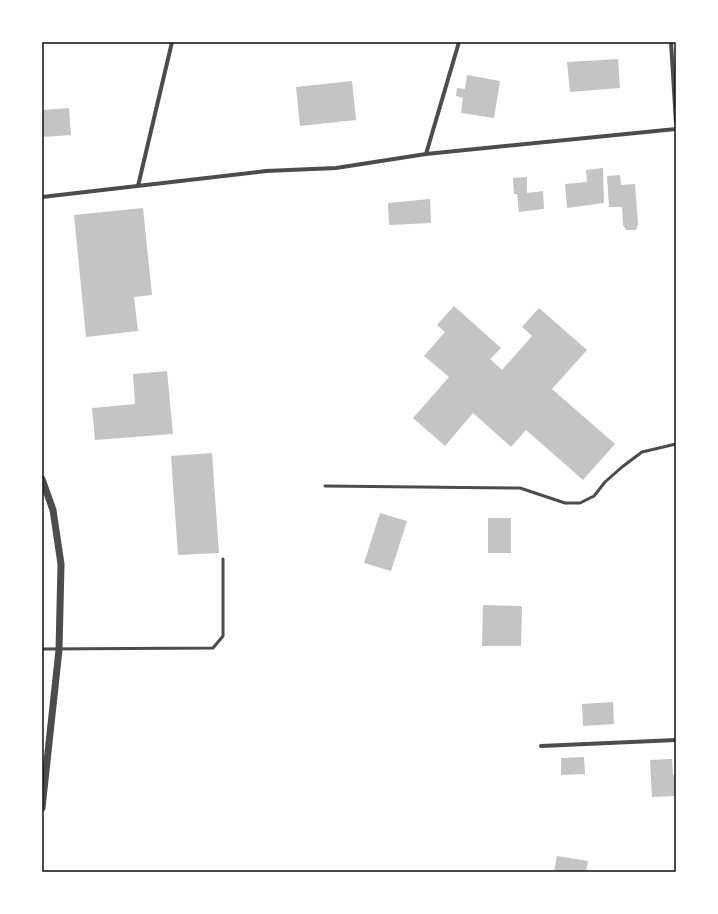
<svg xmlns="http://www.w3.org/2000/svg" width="718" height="914" font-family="Raleway,sans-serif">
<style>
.building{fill:#c4c4c4}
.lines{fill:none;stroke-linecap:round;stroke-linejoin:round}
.service{stroke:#4c4c4c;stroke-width:3}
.minor{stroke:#4c4c4c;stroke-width:4}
.tertiary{stroke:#4c4c4c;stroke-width:7}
.neatline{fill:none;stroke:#111;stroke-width:1.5}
</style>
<rect width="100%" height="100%" fill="#fff"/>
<!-- building -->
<path class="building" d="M618,59L620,88L570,92L567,62Z
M467,75L500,81L494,118L461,113L463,98L456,96L457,88L465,89Z
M352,81L356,120L300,126L296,87Z
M69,108L71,135L42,137V110Z
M603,168L604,203L567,208L565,184L587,182L586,170Z
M620,175L621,185L635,184L638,224L636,230H626L623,225L622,207H609L607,176Z
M527,177V193L543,191L544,209L519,212L517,194H514L513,178Z
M430,199L431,223L389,225L388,203Z
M143,208L152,295L134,297L138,331L86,337L74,215Z
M454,306L501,348L490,359L502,370L532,336L522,327L539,308L587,350L552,389L615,444L583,480L526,430L511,447L473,413L445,446L413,418L449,377L424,356L445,332L437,325Z
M167,371L173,434L95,440L92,408L135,404L133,374Z
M212,453L219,553L178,555L171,456Z
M380,513L407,521L391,571L364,563Z
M488,518H511V553H488Z
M483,605L522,606L521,646H482Z
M613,702L614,724L583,726L582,704Z
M584,757L585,774L561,775V758Z
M672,759L673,775H676V796L652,797L650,760Z
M557,856L588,861L586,872H554Z"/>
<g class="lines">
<!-- service -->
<path class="service" d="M325,486L520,488L565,503H580L594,496L605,482L622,467L642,452L676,444
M42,649L213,648L223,636V559"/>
<!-- minor -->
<path class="minor" d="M671,42L676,123
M426,154L459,42
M138,186L172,42
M42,197L266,171L336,168L426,154L676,129
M541,746L676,740"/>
<!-- tertiary -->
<path class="tertiary" d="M42,479L53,510L61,564L59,650L42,808"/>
</g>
<!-- border -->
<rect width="718" height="914" fill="none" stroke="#ffffff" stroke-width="86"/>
<rect x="43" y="43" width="632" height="828" class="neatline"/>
</svg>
